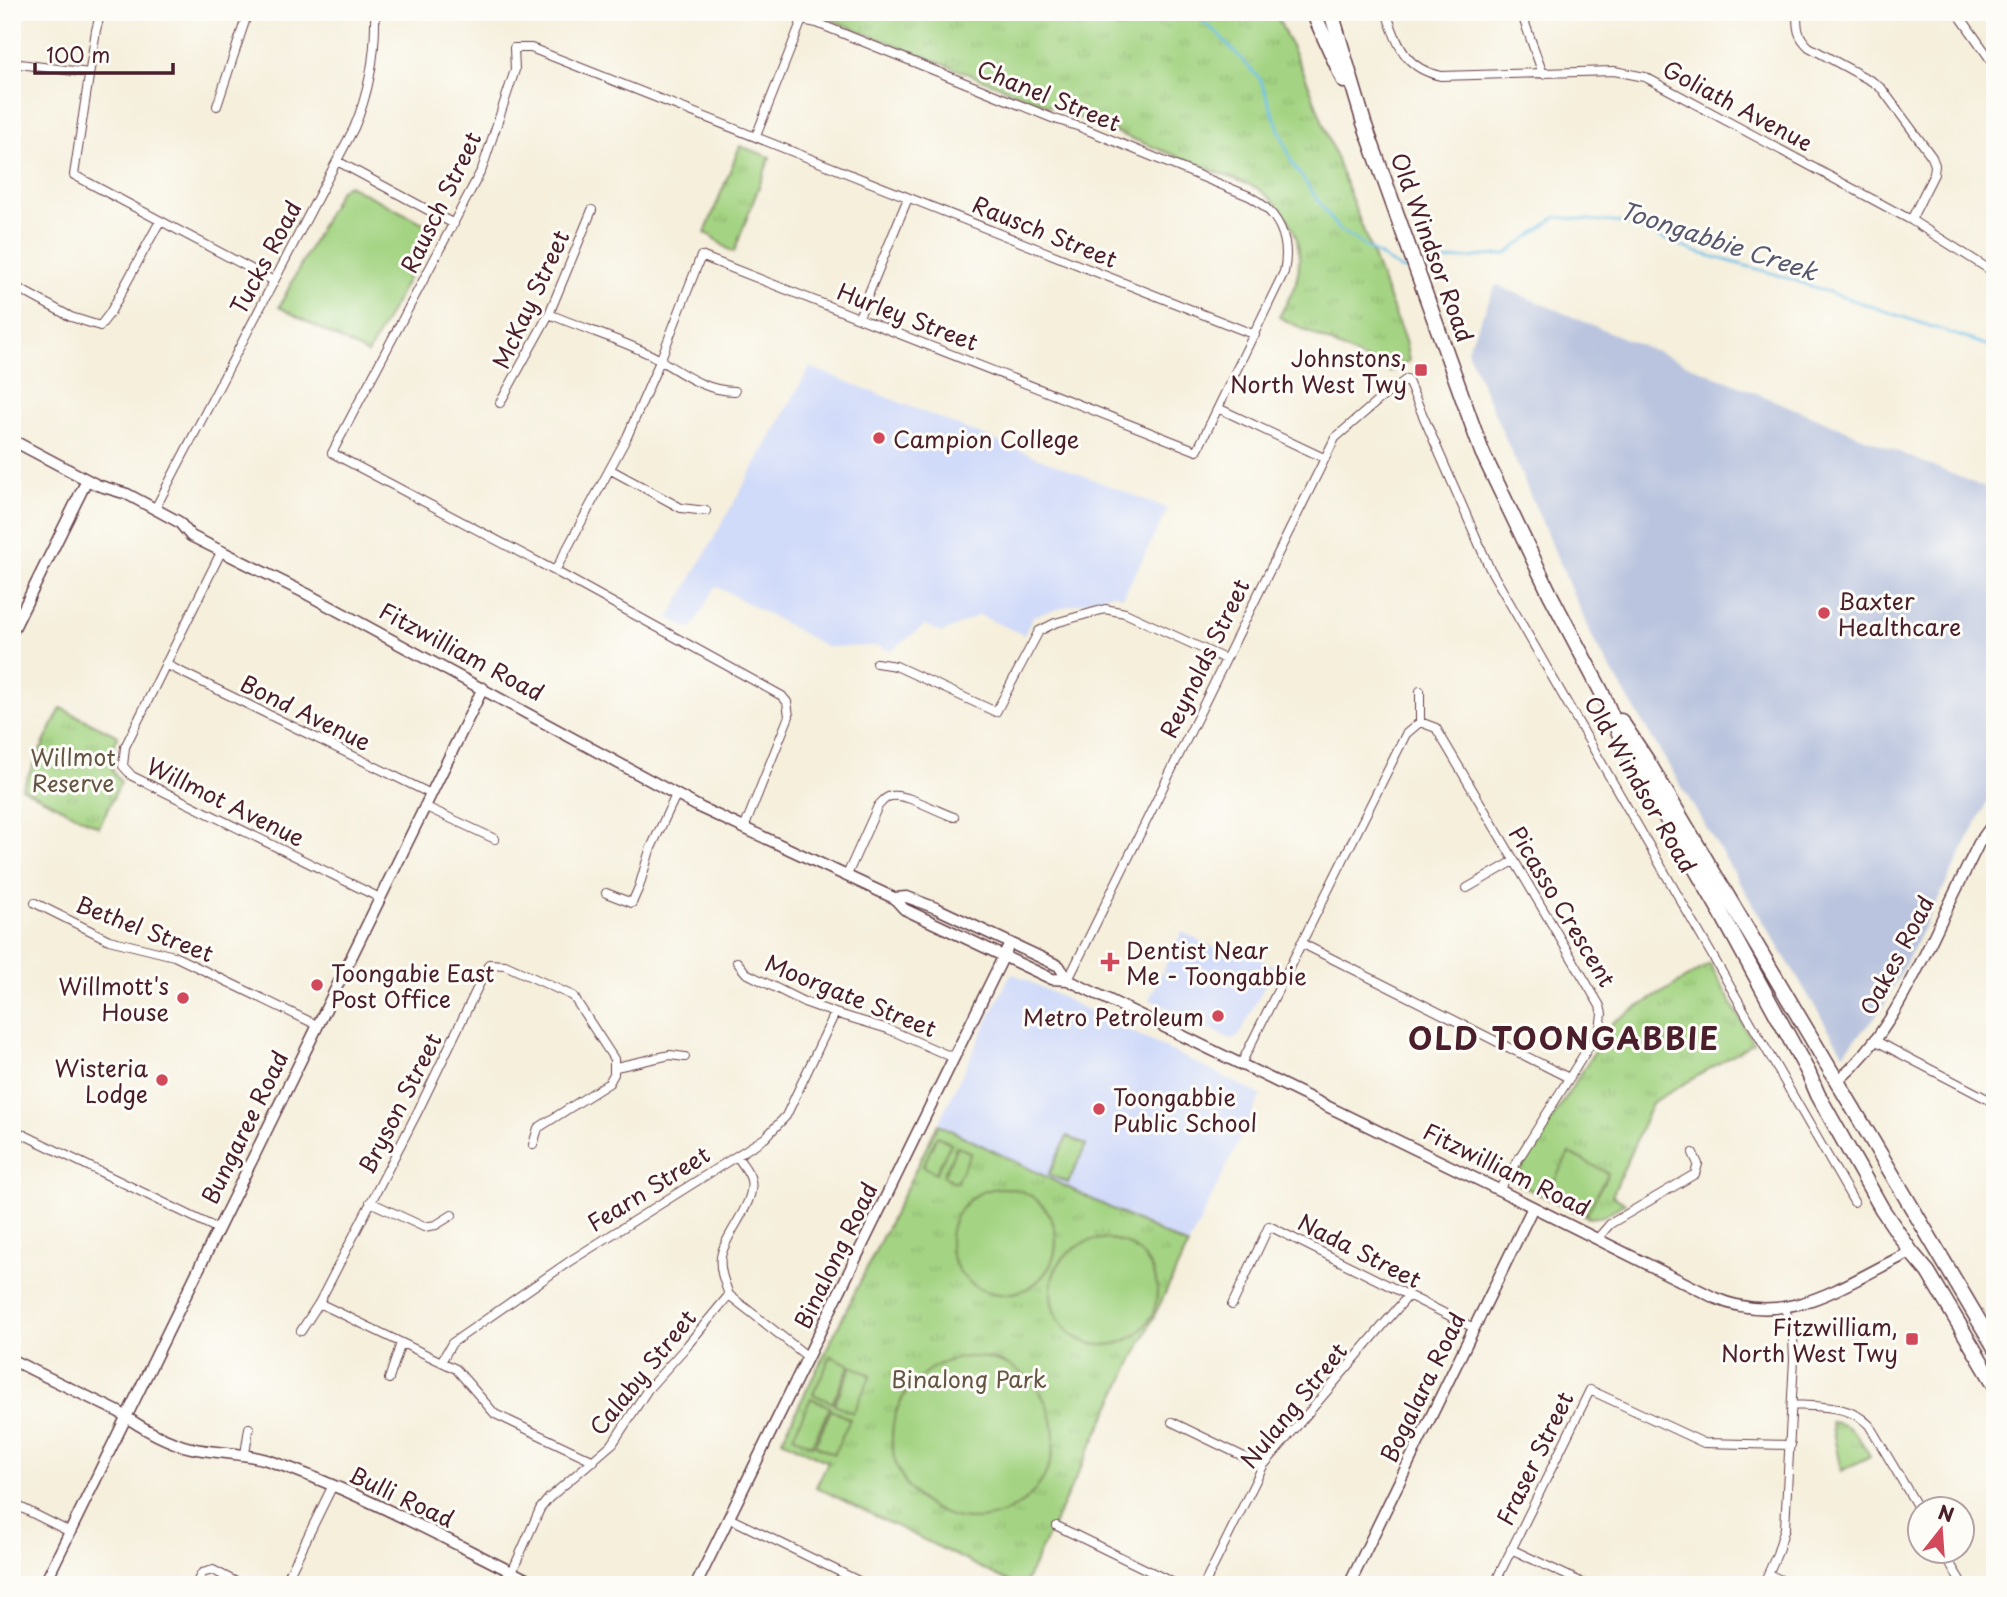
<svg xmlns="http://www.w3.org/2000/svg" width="2007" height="1597" font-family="'Playpen Sans',sans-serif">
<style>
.built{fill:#d0daf9}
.industrial{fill:#bac4de}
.grass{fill:url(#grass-tufts);stroke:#777a57;stroke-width:2}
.pitch{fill:#a4d483;stroke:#777a57;stroke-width:2}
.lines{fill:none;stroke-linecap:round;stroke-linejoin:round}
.stream{stroke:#6ec0ea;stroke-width:2.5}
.street-casing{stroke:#643e46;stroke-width:10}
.secondary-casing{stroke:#643e46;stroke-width:13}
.highway-casing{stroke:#643e46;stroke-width:17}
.street{stroke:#fff;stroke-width:8}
.secondary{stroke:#fff;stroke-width:10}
.highway{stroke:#fff;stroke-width:14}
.poi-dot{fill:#d1495b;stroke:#fdfcf7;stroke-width:2.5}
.labels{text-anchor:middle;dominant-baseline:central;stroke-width:6;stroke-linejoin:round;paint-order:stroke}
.street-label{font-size:23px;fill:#4a1f2b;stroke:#fdfcf7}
.poi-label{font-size:23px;fill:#4a1f2b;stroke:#fdfcf7;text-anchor:end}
.park-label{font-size:23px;fill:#655545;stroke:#fdfcf7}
.water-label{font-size:24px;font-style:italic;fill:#57576e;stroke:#fdfcf7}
.district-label{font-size:30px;font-weight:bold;letter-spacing:2px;fill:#4a1f2b;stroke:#fdfcf7}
</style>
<defs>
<pattern id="grass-tufts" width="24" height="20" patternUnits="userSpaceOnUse" patternTransform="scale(1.75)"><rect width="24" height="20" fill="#a4d483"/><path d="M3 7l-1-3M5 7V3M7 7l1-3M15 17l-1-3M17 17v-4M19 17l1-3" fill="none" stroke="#8fb671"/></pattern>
</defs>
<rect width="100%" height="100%" fill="#fdfcf7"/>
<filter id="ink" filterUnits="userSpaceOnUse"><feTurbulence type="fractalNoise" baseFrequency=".0143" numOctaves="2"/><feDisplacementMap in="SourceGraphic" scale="14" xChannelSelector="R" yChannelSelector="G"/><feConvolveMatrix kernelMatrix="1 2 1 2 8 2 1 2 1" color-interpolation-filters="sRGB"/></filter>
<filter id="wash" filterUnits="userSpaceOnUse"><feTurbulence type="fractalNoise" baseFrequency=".00686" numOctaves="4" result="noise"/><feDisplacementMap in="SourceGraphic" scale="28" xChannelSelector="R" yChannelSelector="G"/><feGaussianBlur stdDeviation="1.57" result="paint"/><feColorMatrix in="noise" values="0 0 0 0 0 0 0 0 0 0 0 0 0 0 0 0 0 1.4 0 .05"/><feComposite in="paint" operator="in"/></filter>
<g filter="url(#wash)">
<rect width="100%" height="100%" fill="#f5efdc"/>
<!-- built -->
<path class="built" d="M810,367L1168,509L1123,597L1114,593L1033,616L1024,635L979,615L942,633L925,625L891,651L878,646L827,647L716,586L691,630L669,618Z
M1182,932L1223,952L1228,944L1274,966L1241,1033L1237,1037L1231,1039L1226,1037L1149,999Z
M1014,974L1261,1095L1188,1246L938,1124L1010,975Z"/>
<!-- industrial -->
<path class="industrial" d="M1496,285L1995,492V787L1882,1009L1843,1053L1597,647L1588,628L1467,350Z"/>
<!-- grass -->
<path class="grass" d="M812,12H1275L1306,78L1405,341L1409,361L1390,372L1279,317C1285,306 1292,294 1296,282C1307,241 1290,211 1257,188Z
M740,146L770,157L734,252C722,248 717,237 705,233Z
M61,708L118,736C109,754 106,767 121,782L99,827L22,788Z
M1710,964L1753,1043L1652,1103L1612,1196L1625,1203L1603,1216L1589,1218L1518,1184L1516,1177L1613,1022Z
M938,1124L1188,1246L1024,1585H1016L816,1487L828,1462L782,1440Z
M1831,1422C1853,1424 1860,1439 1870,1456L1841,1471Z"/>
<!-- pitch -->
<path class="pitch" d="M348,185L427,225L432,233L368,354L279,307L340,190Z
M937,1136L951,1143L936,1173L923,1166Z
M1067,1136L1086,1145L1068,1183L1049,1174Z
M957,1146L971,1153L956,1182L943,1176Z
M1569,1153L1608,1173L1587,1214L1548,1193Z
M950 1241a53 53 0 1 1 106 0a53 53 0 1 1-106 0Z
M1051 1292a53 53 0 1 1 106 0a53 53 0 1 1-106 0Z
M831,1356L850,1365L832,1403L813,1394Z
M892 1438a81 81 0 1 1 162 0a81 81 0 1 1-162 0Z
M852,1366L871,1375L853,1413L834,1404Z
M811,1398L830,1407L812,1445L793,1436Z
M831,1410L850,1419L834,1454L815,1445Z"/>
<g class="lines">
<!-- stream -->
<path class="stream" d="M1191,12L1216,32L1260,79L1292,163L1338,229L1402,270L1409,269
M1422,266L1456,259L1506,254L1556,217L1624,223L1696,252L1775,274L1995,348"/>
</g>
</g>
<g filter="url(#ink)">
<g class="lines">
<defs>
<path id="street" d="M101,12L96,30L74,175L274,281
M1386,12C1398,45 1404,68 1441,76L1614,71L1645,77L1911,220L1995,273
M1521,12L1543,74
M1797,12C1797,28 1797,36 1809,47L1873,82L1882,89L1932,157L1935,165L1934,174L1911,220
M1957,12L1995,66
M12,63L89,73
M217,106L248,12
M756,136L802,20
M337,161L454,224
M12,285L71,317L100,326L110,313L160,221
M549,314C582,328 619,339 651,355C679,370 701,391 735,391
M859,317L908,198
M500,403L549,314L592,210
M1218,408L1324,458
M611,470L681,508L706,511
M155,509L354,128C370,90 376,53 375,12
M222,550L125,747L123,766L132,776L380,898
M555,571L627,437L660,361L701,256L1197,451L1284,272C1291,239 1279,212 1249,196L1080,127L1052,118L817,23L802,20L791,12
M876,663L896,666L996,712L1039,631L1055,623L1105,609L1125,613L1225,659
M165,664L431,794
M1420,722V691
M424,806L495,839
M745,826L789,716L787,702L782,696L555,571L332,453L482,169L515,70L514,48H531L1255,335
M847,875L878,806C882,802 885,797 891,796C906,793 938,812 954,817
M1467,888L1514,861
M606,893L632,903L639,887L650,850L676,795
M35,903L109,940L174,956L317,1025
M1301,943L1569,1078
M737,962L746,973L804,1002L835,1013L888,1029L954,1058
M1068,980L1335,438L1380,399L1407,379L1489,567L1854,1202
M1876,1041L1995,1103
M1241,1064L1406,734L1420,722L1436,728L1600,1006L1602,1014L1600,1029L1499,1190
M616,1067L670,1055L685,1057
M12,1129L218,1229
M737,1156C741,1163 749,1171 751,1180C756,1204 725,1233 721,1257C719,1270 725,1283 729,1295L808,1357
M370,1202L424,1227L436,1225L452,1215
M1597,1239L1610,1224L1695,1174L1698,1164L1693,1153
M319,1303L456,1369L495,1414L594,1461
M1232,1305L1269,1226L1474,1328
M301,1331L319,1303L418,1111L489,964L505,965L573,996L614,1059V1074L609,1083L538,1128L533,1145
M441,1362L452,1343L570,1261L765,1138L786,1116L835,1013
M389,1379L401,1343
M1792,1405C1818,1407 1849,1404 1869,1425L1920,1511
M1172,1422L1263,1466
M245,1454L249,1428
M12,1503L70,1532
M729,1518L867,1585
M1057,1526L1178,1585
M1511,1549L1587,1585
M1943,1552L1963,1585
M512,1572L540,1509L549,1498L613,1443L648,1389L685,1348L729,1295
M1768,1574L1792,1585
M196,1584L202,1573L213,1570L242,1585
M284,1585L332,1487
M1204,1585L1263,1466L1408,1296
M1494,1585L1590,1390L1704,1443L1791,1445
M1763,1585L1777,1554L1785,1528L1794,1359L1793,1337L1785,1308"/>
<path id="secondary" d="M12,440L97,485L127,494L155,509L179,522L191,536L307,594L701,808L894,898L904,909L1052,979L1068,980L1499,1190L1715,1298C1789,1330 1846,1282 1911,1252
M12,632L87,480
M894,898L907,897L936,908L1059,966L1068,980
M1838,1081C1881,1043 1905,995 1930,944C1946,910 1963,876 1979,843L1995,821
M12,1360L119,1412C140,1427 165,1442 191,1448C217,1454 244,1452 270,1461C363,1493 450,1542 538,1585
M44,1585L483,688
M696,1585L1010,943
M1349,1585L1533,1207"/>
<path id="highway" d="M1313,12L1344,81
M1331,12L1364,123L1482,452L1550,594L1601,691L1625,747L1720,911L1808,1072L1818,1095L1882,1209L1911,1252L1928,1272L1995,1385
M1621,721L1648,762L1995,1348"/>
</defs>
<!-- street casing -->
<use href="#street" class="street-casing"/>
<!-- secondary casing -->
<use href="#secondary" class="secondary-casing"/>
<!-- highway casing -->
<use href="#highway" class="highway-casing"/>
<!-- street -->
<use href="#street" class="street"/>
<!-- secondary -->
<use href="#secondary" class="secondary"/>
<!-- highway -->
<use href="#highway" class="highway"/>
</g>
</g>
<!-- markers -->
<g class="poi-dot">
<rect x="1414" y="363" width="14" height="14" rx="3.5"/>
<circle cx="879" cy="438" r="7"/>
<circle cx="1824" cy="613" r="7"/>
<path d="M1106.5 951.5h7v7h7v7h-7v7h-7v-7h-7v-7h7z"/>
<circle cx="317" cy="985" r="7"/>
<circle cx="183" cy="998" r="7"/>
<circle cx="1218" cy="1016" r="7"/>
<circle cx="162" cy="1080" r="7"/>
<circle cx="1099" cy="1109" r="7"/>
<rect x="1905" y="1332" width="14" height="14" rx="3.5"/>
</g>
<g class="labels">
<!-- street labels -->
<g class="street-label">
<text transform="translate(1049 95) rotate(22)">Chanel Street</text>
<text transform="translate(1738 105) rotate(28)">Goliath Avenue</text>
<text transform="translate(440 202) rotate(-64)">Rausch Street</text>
<text transform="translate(1045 231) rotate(22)">Rausch Street</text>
<text transform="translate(1433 247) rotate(70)">Old Windsor Road</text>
<text transform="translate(265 257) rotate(-62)">Tucks Road</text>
<text transform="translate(530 299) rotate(-65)">McKay Street</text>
<text transform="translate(908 316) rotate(21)">Hurley Street</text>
<text transform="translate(462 651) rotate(28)">Fitzwilliam Road</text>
<text transform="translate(1204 658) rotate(-64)">Reynolds Street</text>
<text transform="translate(306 712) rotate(26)">Bond Avenue</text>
<text transform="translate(1641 784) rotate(60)">Old Windsor Road</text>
<text transform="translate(226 801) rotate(26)">Willmot Avenue</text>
<text transform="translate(1563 906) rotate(59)">Picasso Crescent</text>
<text transform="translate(145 928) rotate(21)">Bethel Street</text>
<text transform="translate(1896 955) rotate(-62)">Oakes Road</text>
<text transform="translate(851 995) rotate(22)">Moorgate Street</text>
<text transform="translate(399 1103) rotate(-63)">Bryson Street</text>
<text transform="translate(244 1127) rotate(-64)">Bungaree Road</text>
<text transform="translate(1507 1169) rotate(26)">Fitzwilliam Road</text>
<text transform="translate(648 1188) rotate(-32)">Fearn Street</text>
<text transform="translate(1360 1250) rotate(27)">Nada Street</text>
<text transform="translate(835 1255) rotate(-64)">Binalong Road</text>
<text transform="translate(642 1372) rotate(-51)">Calaby Street</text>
<text transform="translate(1422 1387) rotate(-64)">Bogalara Road</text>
<text transform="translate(1293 1405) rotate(-51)">Nulang Street</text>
<text transform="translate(1534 1458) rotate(-64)">Fraser Street</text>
<text transform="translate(402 1496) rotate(25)">Bulli Road</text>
</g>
<!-- poi labels -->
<g class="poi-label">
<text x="1407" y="357">Johnstons,<tspan x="1407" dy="26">North West Twy</tspan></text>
<text x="893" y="438" text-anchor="start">Campion College</text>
<text x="1838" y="600" text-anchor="start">Baxter<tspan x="1838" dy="26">Healthcare</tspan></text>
<text x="1126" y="949" text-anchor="start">Dentist Near<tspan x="1126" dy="26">Me - Toongabbie</tspan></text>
<text x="331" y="972" text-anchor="start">Toongabie East<tspan x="331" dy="26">Post Office</tspan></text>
<text x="169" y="985">Willmott's<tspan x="169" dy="26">House</tspan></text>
<text x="1204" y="1016">Metro Petroleum</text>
<text x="148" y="1067">Wisteria<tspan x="148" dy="26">Lodge</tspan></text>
<text x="1113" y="1096" text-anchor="start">Toongabbie<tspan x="1113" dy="26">Public School</tspan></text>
<text x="1898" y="1326">Fitzwilliam,<tspan x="1898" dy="26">North West Twy</tspan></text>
</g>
<!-- park labels -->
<g class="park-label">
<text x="73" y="756">Willmot<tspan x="73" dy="26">Reserve</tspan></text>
<text x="969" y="1378">Binalong Park</text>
</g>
<!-- water labels -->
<g class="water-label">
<text transform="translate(1719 240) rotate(18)">Toongabbie Creek</text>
</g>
<!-- district labels -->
<g class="district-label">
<text x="1564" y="1037">OLD TOONGABBIE</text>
</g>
</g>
<!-- margin -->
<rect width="2007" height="1597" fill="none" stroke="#fdfcf7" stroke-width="42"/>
<!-- north arrow -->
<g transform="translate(1941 1530) rotate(17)"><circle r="33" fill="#fdfcf7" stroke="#b5a4a5" stroke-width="2"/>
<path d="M0-5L12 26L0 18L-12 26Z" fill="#d1495b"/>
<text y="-10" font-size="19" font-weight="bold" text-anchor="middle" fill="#4a1f2b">N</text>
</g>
<!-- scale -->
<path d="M35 63v10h138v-10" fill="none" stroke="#4a1f2b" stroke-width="3.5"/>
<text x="46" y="63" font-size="21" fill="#4a1f2b" stroke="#fdfcf7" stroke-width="5" paint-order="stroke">100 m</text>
</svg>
